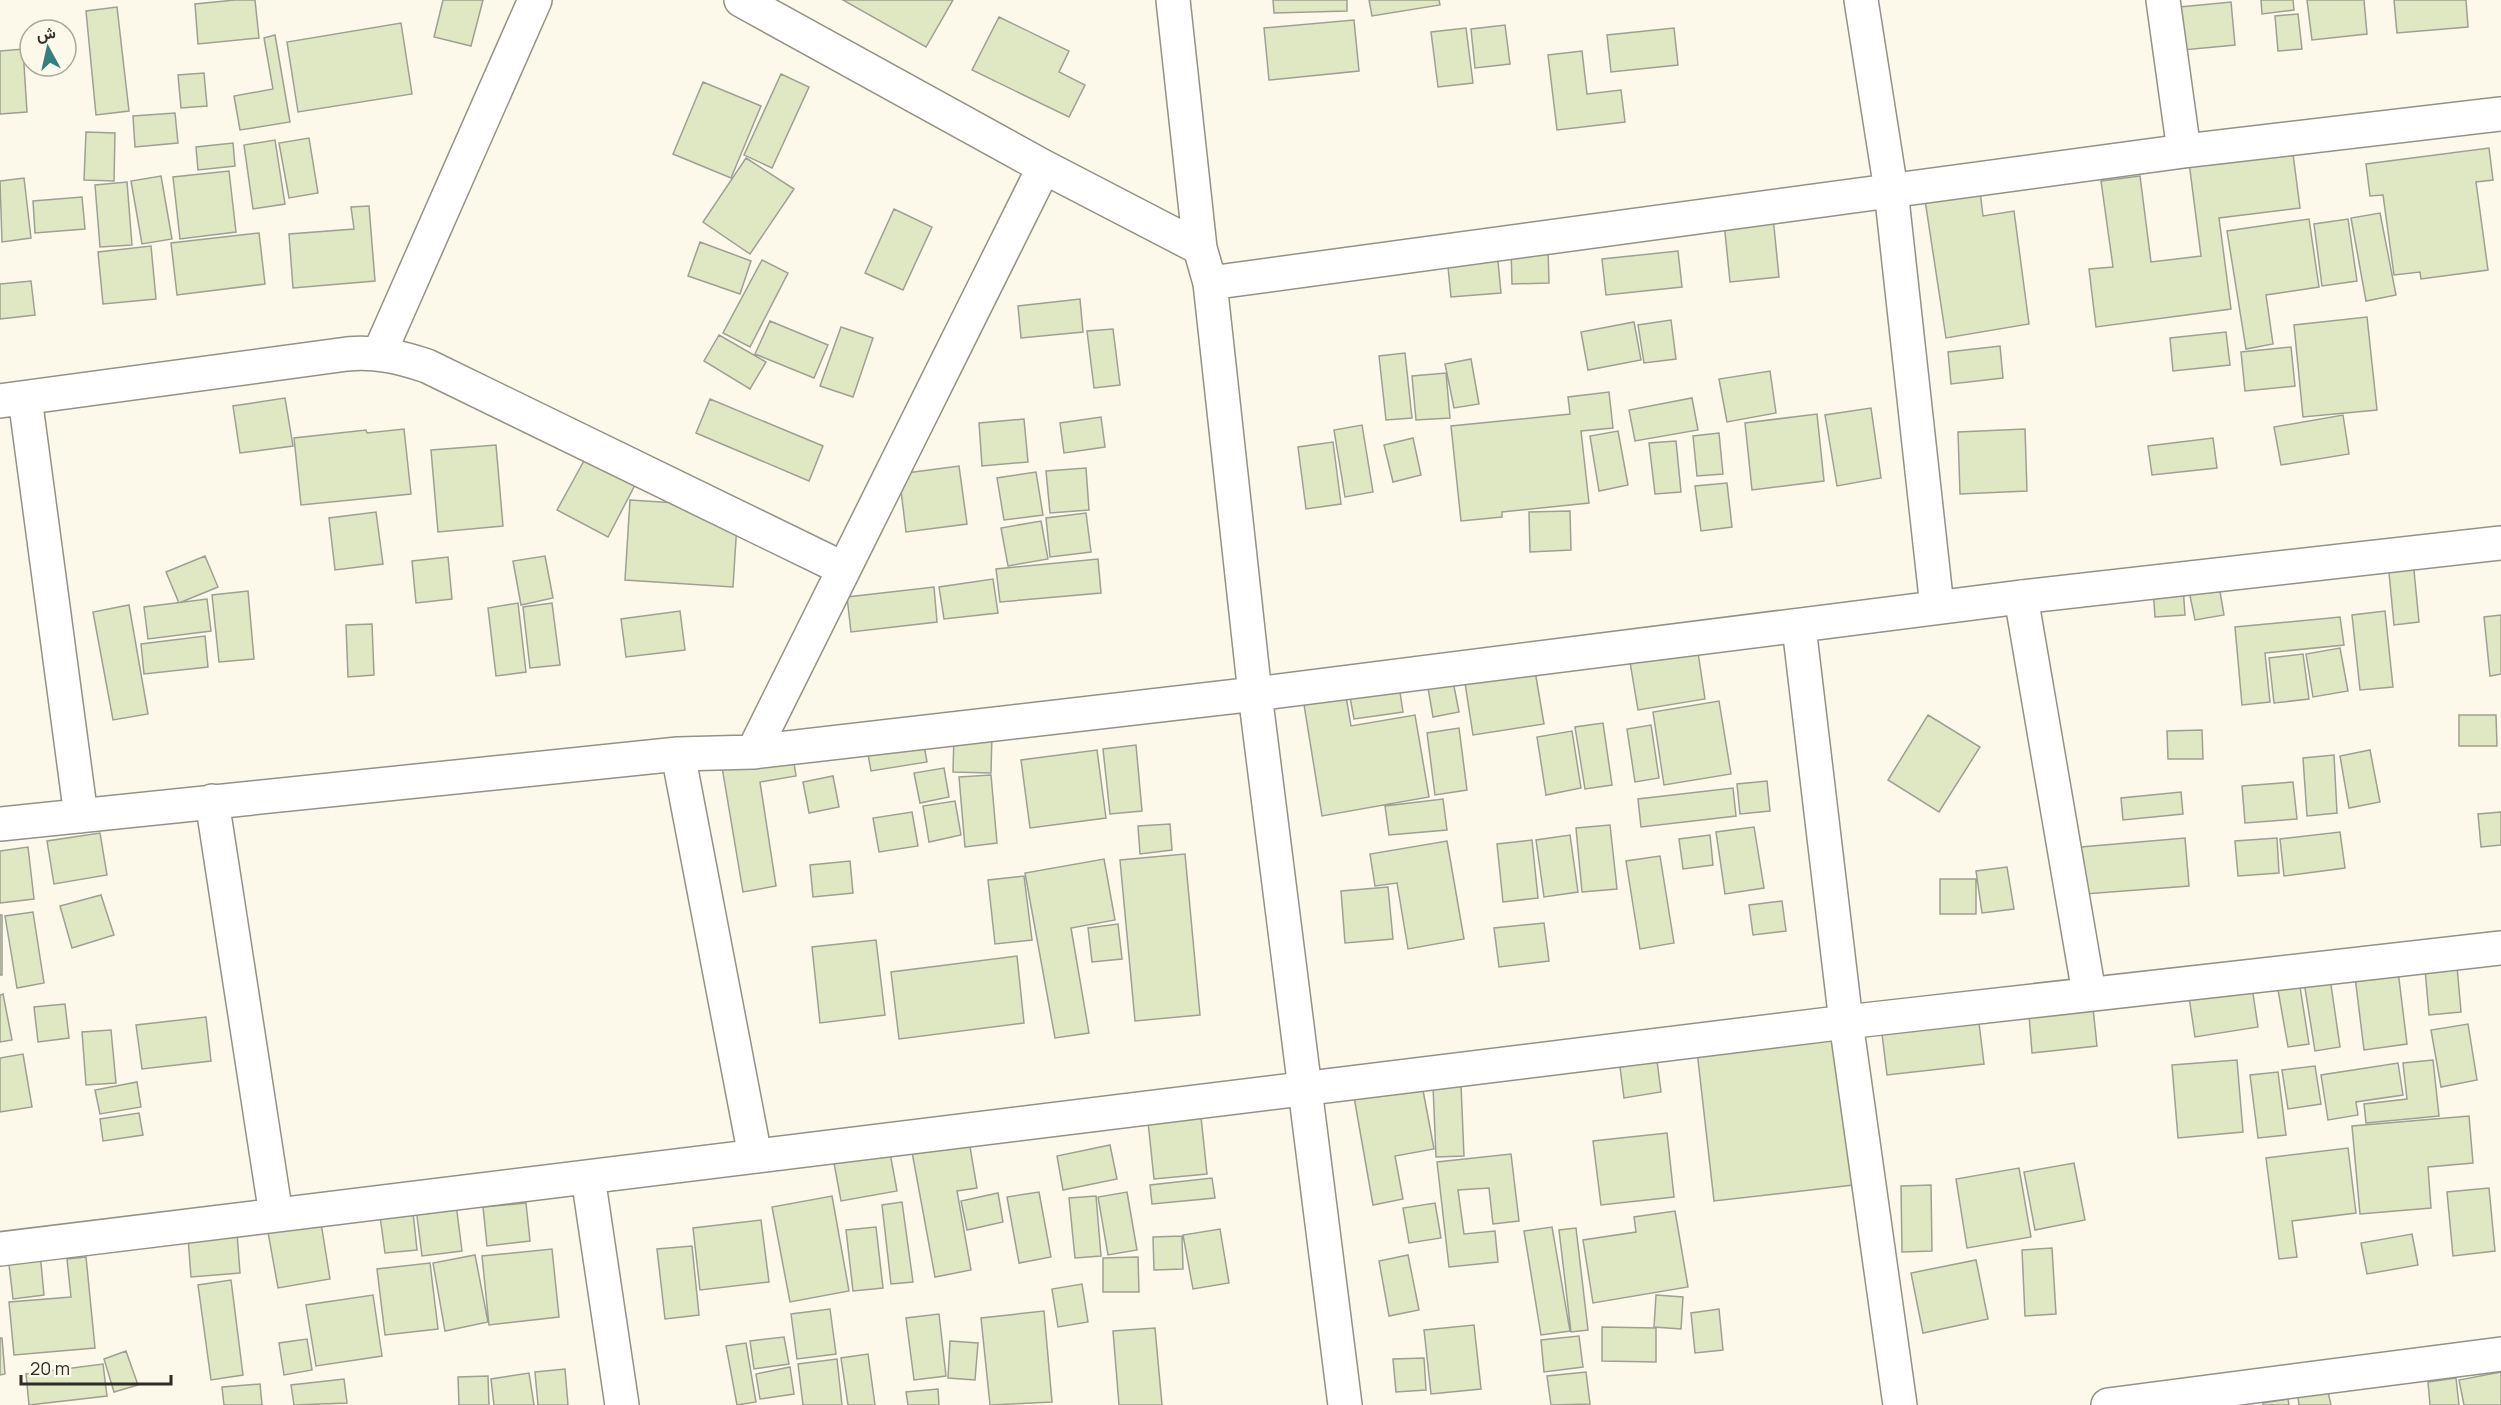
<svg xmlns="http://www.w3.org/2000/svg" width="2501" height="1405" font-family="Manrope,Vazirmatn,sans-serif">
<style>
.building{fill:#e0e8c3;stroke:#9da093;stroke-width:1.5}
.lines{fill:none;stroke-linecap:round;stroke-linejoin:round}
.street-casing{stroke:#949285;stroke-width:36}
.street{stroke:#fff;stroke-width:33}
</style>
<rect width="100%" height="100%" fill="#fcf9eb"/>
<!-- building -->
<path class="building" d="M235,0H255L259,38L198,44L195,4Z
M443,0H483L471,46L434,37Z
M843,0H953L926,47Z
M1273,0H1347V11L1274,13Z
M1369,0H1439L1440,5L1372,16Z
M2261,0H2293L2294,10L2262,14Z
M2307,0H2364L2367,34L2312,40Z
M2394,0H2466L2468,27L2397,33Z
M2231,2L2235,45L2183,50L2180,7Z
M117,7L129,111L96,115L86,11Z
M2298,14L2302,49L2278,51L2275,16Z
M999,17L1069,51L1059,72L1085,85L1069,117L972,70Z
M1354,20L1359,71L1269,80L1264,28Z
M401,23L412,94L298,112L287,42Z
M1505,25L1510,64L1475,68L1471,29Z
M1466,28L1473,83L1438,87L1431,32Z
M1674,28L1678,65L1611,72L1607,35Z
M275,35L290,122L240,130L234,96L273,89L264,38Z
M23,49L27,112L0,114V51Z
M1582,51L1587,94L1621,90L1625,122L1557,130L1548,55Z
M204,73L207,106L181,108L178,75Z
M781,74L809,87L772,168L744,155Z
M703,82L761,106L731,178L673,154Z
M175,113L178,143L135,147L133,116Z
M86,132L115,133L114,181L84,180Z
M309,138L318,193L289,198L279,143Z
M2186,139L2293,154L2300,208L2219,218L2231,309L2096,327L2089,269L2113,267L2101,181L2140,176L2151,262L2201,256Z
M275,140L285,204L253,209L244,145Z
M233,143L235,166L198,170L196,147Z
M2489,148L2493,180L2476,182L2488,270L2421,279L2420,272L2394,275L2383,195L2370,196L2366,164Z
M746,158L794,189L750,254L703,222Z
M229,171L236,232L180,239L173,177Z
M161,176L172,239L142,244L131,181Z
M24,178L31,238L2,242L0,181Z
M127,182L132,245L100,247L95,185Z
M1980,191L1983,216L2014,211L2029,324L1946,338L1925,200Z
M82,197L85,229L35,233L33,201Z
M369,206L375,281L293,288L289,234L354,229L351,207Z
M894,209L932,227L903,290L865,273Z
M2380,213L2396,295L2366,301L2351,218Z
M1773,217L1779,277L1730,282L1724,222Z
M2309,219L2319,287L2266,295L2273,344L2246,349L2227,231Z
M2348,219L2357,281L2322,286L2314,224Z
M259,233L265,284L177,295L171,243Z
M700,242L751,261L740,294L688,276Z
M151,246L156,299L103,304L98,252Z
M1548,247L1549,283L1512,284L1511,248Z
M1497,251L1501,293L1451,297L1447,257Z
M1678,251L1682,287L1606,295L1602,259Z
M762,260L788,273L750,347L723,333Z
M31,281L35,315L0,319V284Z
M1080,299L1083,332L1021,338L1018,306Z
M2367,317L2377,410L2303,417L2294,325Z
M1671,320L1676,359L1644,363L1638,325Z
M770,321L828,345L814,378L755,354Z
M1634,322L1641,360L1588,370L1581,332Z
M841,327L873,338L853,397L820,386Z
M1113,329L1120,385L1094,388L1087,331Z
M2226,332L2230,365L2173,371L2170,338Z
M719,335L766,362L750,389L704,361Z
M2000,346L2003,378L1951,384L1948,352Z
M2291,347L2295,386L2245,391L2241,352Z
M1405,353L1412,418L1386,420L1379,356Z
M1471,359L1479,404L1454,408L1445,364Z
M1770,371L1776,413L1727,422L1719,379Z
M1446,373L1450,418L1416,420L1412,376Z
M1609,392L1613,428L1581,431L1589,503L1502,512V517L1461,521L1451,426L1570,414L1568,397Z
M285,398L293,446L240,453L233,406Z
M1692,398L1698,430L1635,441L1629,410Z
M710,399L823,446L809,481L696,433Z
M1871,408L1881,478L1837,486L1825,415Z
M1817,414L1824,481L1752,490L1745,423Z
M2343,415L2349,454L2281,465L2274,427Z
M1101,417L1105,447L1064,453L1060,423Z
M1024,419L1028,462L982,466L979,423Z
M1362,425L1373,492L1345,497L1334,430Z
M404,429L411,494L301,505L294,438L366,430L367,433Z
M2025,429L2027,491L1960,494L1958,432Z
M1618,431L1628,485L1599,491L1590,436Z
M1719,433L1723,474L1697,476L1693,436Z
M1413,438L1421,475L1393,482L1384,445Z
M2213,438L2217,468L2152,475L2148,446Z
M1676,441L1681,492L1655,494L1649,443Z
M1333,442L1341,504L1306,509L1298,447Z
M496,445L503,526L438,532L431,450Z
M585,459L635,485L608,537L557,510Z
M959,466L967,524L906,532L899,474Z
M1086,468L1089,510L1050,513L1046,471Z
M1036,472L1043,515L1004,520L997,478Z
M1727,483L1732,527L1701,531L1695,486Z
M630,500L738,507L733,587L625,580Z
M1570,511L1571,550L1530,552L1529,512Z
M376,512L383,564L335,570L329,518Z
M1086,513L1091,552L1050,557L1046,518Z
M1041,521L1048,559L1008,566L1001,528Z
M205,556L218,587L179,603L166,572Z
M545,556L553,598L521,605L513,561Z
M448,557L452,599L416,603L412,561Z
M1098,559L1101,593L1000,602L996,569Z
M2413,560L2419,622L2394,625L2388,562Z
M993,579L998,613L944,619L939,587Z
M2218,580L2224,615L2195,620L2188,586Z
M2183,586L2185,615L2155,617L2153,588Z
M934,587L937,622L851,632L847,597Z
M248,591L254,659L219,662L212,595Z
M207,599L211,631L148,639L144,607Z
M518,603L526,672L496,676L488,608Z
M552,603L560,665L530,668L523,607Z
M129,605L148,714L113,720L93,612Z
M680,611L685,650L626,657L621,619Z
M2385,611L2393,687L2360,690L2352,615Z
M2501,615V674L2490,676L2484,617Z
M2340,617L2344,645L2265,653L2270,702L2242,705L2235,627Z
M372,624L374,675L348,677L346,625Z
M1695,633L1705,699L1638,710L1627,644Z
M205,636L208,667L144,674L141,644Z
M2340,648L2348,691L2313,697L2306,654Z
M2303,654L2309,699L2274,703L2269,658Z
M1533,659L1544,724L1473,735L1463,670Z
M1451,671L1459,712L1433,717L1426,676Z
M1397,673L1403,712L1354,719L1347,681Z
M1343,679L1351,726L1415,715L1429,797L1322,816L1301,686Z
M1719,701L1731,774L1664,785L1653,712Z
M1928,715L1980,747L1939,812L1888,780Z
M2459,715H2496L2497,746H2459Z
M1603,723L1612,785L1585,789L1575,727Z
M1651,725L1659,778L1635,782L1627,729Z
M1459,728L1467,790L1435,795L1427,733Z
M2202,730L2203,759H2168L2167,731Z
M1572,731L1581,788L1546,795L1537,737Z
M954,733L992,734L991,773L953,772Z
M922,734L927,762L871,771L866,743Z
M1136,745L1142,811L1110,814L1103,749Z
M792,750L796,776L760,782L776,886L743,892L721,761Z
M1097,750L1106,818L1030,828L1021,760Z
M2370,750L2380,802L2349,808L2340,756Z
M2334,755L2337,813L2307,816L2303,758Z
M944,768L949,797L920,803L914,773Z
M991,775L997,843L965,847L959,777Z
M833,776L839,807L809,813L803,782Z
M1767,781L1770,811L1740,814L1737,784Z
M2293,782L2297,819L2245,823L2242,786Z
M1733,788L1736,816L1641,827L1638,799Z
M2181,792L2183,814L2123,820L2121,798Z
M1443,799L1447,830L1389,835L1385,806Z
M955,801L961,835L929,842L923,806Z
M912,812L918,846L879,852L873,818Z
M2501,812V845L2481,847L2478,814Z
M1170,824L1172,850L1140,854L1138,826Z
M1610,825L1617,889L1582,892L1576,828Z
M1754,827L1764,888L1725,894L1716,832Z
M2340,832L2345,868L2284,876L2280,839Z
M100,833L107,875L54,884L47,841Z
M1570,835L1578,892L1544,897L1536,840Z
M1710,835L1713,865L1683,869L1679,839Z
M2185,838L2189,886L2085,894L2081,847Z
M2277,838L2279,873L2238,876L2235,841Z
M1532,840L1538,898L1503,902L1497,844Z
M1447,841L1464,939L1408,949L1397,883L1375,886L1370,854Z
M28,847L34,899L0,903V851Z
M1185,854L1200,1015L1135,1021L1120,860Z
M1660,856L1674,943L1640,949L1626,861Z
M1104,859L1115,920L1071,928L1089,1033L1055,1038L1025,873Z
M850,861L853,893L813,897L810,865Z
M2007,867L2014,909L1982,913L1976,871Z
M1024,876L1032,940L995,944L988,880Z
M1940,879H1976V914H1940Z
M1388,887L1393,939L1345,943L1341,891Z
M101,895L114,935L72,948L60,906Z
M1782,901L1786,931L1753,935L1749,905Z
M33,912L44,983L17,988L5,916Z
M0,915H2V975H0Z
M1544,923L1549,961L1499,967L1494,928Z
M1118,924L1122,959L1092,962L1088,928Z
M876,940L885,1015L820,1023L812,947Z
M2455,943L2461,1012L2429,1015L2423,946Z
M1017,956L1024,1023L899,1039L891,972Z
M2398,971L2407,1044L2364,1050L2355,977Z
M2330,978L2340,1047L2315,1051L2304,982Z
M2252,987L2258,1027L2195,1037L2189,997Z
M2300,987L2309,1044L2288,1047L2278,990Z
M3,994L12,1040L0,1042V995Z
M65,1004L69,1038L38,1042L34,1007Z
M2093,1008L2097,1046L2032,1053L2029,1015Z
M206,1017L211,1061L142,1069L136,1025Z
M1979,1023L1984,1064L1887,1075L1882,1034Z
M2468,1024L2477,1080L2441,1087L2431,1030Z
M111,1030L116,1083L86,1085L82,1032Z
M1835,1035L1853,1185L1714,1201L1697,1051Z
M23,1054L32,1107L0,1112V1058Z
M2237,1060L2243,1132L2178,1138L2172,1065Z
M2433,1060L2439,1116L2366,1123L2364,1104L2407,1099L2403,1063Z
M1657,1061L1661,1092L1624,1098L1620,1067Z
M2398,1063L2403,1095L2356,1102L2358,1115L2328,1120L2321,1075Z
M2315,1066L2321,1104L2288,1109L2282,1070Z
M2278,1072L2286,1135L2258,1138L2250,1075Z
M137,1082L141,1107L100,1114L95,1090Z
M1422,1085L1434,1149L1395,1156L1403,1199L1373,1205L1354,1097Z
M1461,1085L1464,1156L1436,1157L1433,1086Z
M139,1113L143,1135L103,1141L100,1119Z
M2469,1116L2473,1163L2428,1167L2431,1208L2360,1214L2352,1126Z
M1201,1117L1207,1174L1154,1179L1148,1122Z
M1667,1133L1674,1197L1601,1205L1593,1141Z
M969,1141L977,1188L957,1191L971,1270L935,1277L912,1152Z
M1110,1145L1117,1179L1063,1190L1057,1156Z
M2348,1148L2356,1213L2292,1221L2297,1257L2279,1259L2266,1158Z
M890,1153L897,1191L841,1201L834,1163Z
M1511,1154L1519,1221L1493,1224L1489,1188L1458,1190L1464,1234L1495,1231L1498,1262L1449,1267L1437,1162Z
M2074,1163L2085,1220L2035,1230L2024,1172Z
M2019,1168L2031,1237L1967,1248L1956,1179Z
M1212,1178L1215,1198L1152,1204L1150,1185Z
M1931,1185L1932,1251L1902,1252L1901,1186Z
M2489,1188L2495,1251L2453,1256L2447,1192Z
M1039,1192L1051,1257L1019,1263L1007,1197Z
M1127,1192L1137,1250L1108,1255L1098,1197Z
M998,1193L1003,1222L967,1230L961,1201Z
M832,1196L849,1291L790,1302L772,1207Z
M1096,1196L1101,1256L1075,1258L1069,1198Z
M902,1202L913,1282L891,1284L882,1205Z
M526,1203L530,1241L487,1246L483,1207Z
M1435,1203L1441,1238L1409,1243L1403,1208Z
M456,1204L462,1251L422,1256L416,1208Z
M1675,1211L1688,1287L1593,1303L1583,1240L1636,1232L1634,1217Z
M413,1212L417,1250L385,1253L380,1216Z
M761,1220L769,1282L700,1290L693,1228Z
M321,1223L330,1279L278,1288L268,1232Z
M876,1227L883,1288L853,1291L846,1230Z
M1552,1227L1570,1331L1541,1335L1524,1231Z
M1576,1228L1588,1330L1571,1332L1559,1230Z
M1220,1229L1229,1283L1193,1289L1183,1235Z
M237,1233L240,1273L191,1277L188,1238Z
M2412,1234L2418,1265L2367,1274L2361,1243Z
M1182,1236L1183,1269L1154,1270L1153,1237Z
M692,1246L699,1315L665,1319L657,1249Z
M2052,1248L2056,1314L2025,1316L2022,1250Z
M552,1249L559,1317L489,1325L482,1256Z
M40,1253L44,1295L13,1299L8,1256Z
M475,1255L488,1322L445,1331L433,1263Z
M1408,1255L1419,1310L1389,1316L1379,1261Z
M86,1257L95,1348L14,1355L9,1302L71,1297L67,1259Z
M1138,1257L1139,1292H1103V1258Z
M1976,1260L1988,1319L1923,1333L1911,1273Z
M430,1263L438,1329L385,1335L377,1269Z
M231,1280L243,1375L211,1380L198,1285Z
M1082,1284L1088,1322L1058,1327L1052,1289Z
M373,1295L382,1356L316,1366L306,1305Z
M1656,1295L1683,1297L1681,1329L1654,1327Z
M830,1309L836,1354L797,1359L791,1314Z
M1719,1309L1723,1350L1695,1353L1691,1313Z
M1044,1311L1052,1402L990,1405L981,1318Z
M939,1314L946,1376L914,1380L906,1318Z
M1474,1325L1481,1389L1431,1394L1424,1330Z
M1602,1327L1656,1328V1362L1602,1361Z
M1155,1328L1162,1405H1119L1113,1331Z
M1579,1336L1583,1367L1544,1372L1541,1340Z
M784,1337L789,1364L754,1369L750,1341Z
M0,1338H2L5,1374L0,1375Z
M307,1339L312,1370L284,1375L279,1343Z
M950,1341L978,1343L975,1380L948,1378Z
M746,1343L756,1402L737,1405L726,1346Z
M126,1351L138,1385L114,1392L104,1359Z
M868,1354L875,1405H848L841,1358Z
M1424,1358L1426,1390L1396,1392L1393,1359Z
M837,1359L842,1405H803L798,1364Z
M103,1364L107,1396L29,1405L26,1374Z
M790,1367L794,1394L760,1399L756,1374Z
M565,1369L568,1405H538L535,1372Z
M1586,1372L1590,1404L1551,1405L1547,1376Z
M2501,1372V1405H2464L2459,1380Z
M529,1373L534,1405H494L491,1379Z
M488,1376L489,1405H459L458,1377Z
M2456,1378L2459,1405H2430L2428,1382Z
M344,1379L347,1403L294,1405L291,1385Z
M260,1384L262,1405H224L222,1387Z
M938,1389L939,1405H908L906,1392Z
M2328,1392L2331,1405H2299L2298,1397Z
M2288,1399L2289,1405H2263V1403Z"/>
<g class="lines">
<defs>
<path id="street" d="M741,0L1044,167L1200,248
M1173,0L1200,248L1210,283L1255,694L1345,1405
M1861,0L1891,190L1937,607
M2163,0L2184,151
M1210,283L2184,151L2501,114
M379,354L535,0
M25,398L81,816
M0,401L347,354C375,351 400,357 427,366L844,569
M2021,597L2089,993
M1799,627L1846,1022L1900,1405
M753,752L1044,167
M678,754L755,1156
M212,801L276,1215
M0,824L678,754L753,752L1255,694L2021,597L2501,543
M588,1177L622,1405
M0,1249L1846,1022L2501,948
M2108,1405L2501,1354"/>
</defs>
<!-- street casing -->
<use href="#street" class="street-casing"/>
<!-- street -->
<use href="#street" class="street"/>
</g>
<!-- north arrow -->
<g transform="translate(48 48) rotate(352)"><circle r="28" fill="#fcf9eb" stroke="#a9a79d" stroke-width="1.5"/>
<path d="M0-4.5L10 22L0 15L-10 22Z" fill="#367f7f"/>
<text y="-9" font-size="16" font-weight="bold" text-anchor="middle" fill="#2d2c27">ش</text>
</g>
<!-- scale -->
<path d="M21 1375v9h150v-9" fill="none" stroke="#2d2c27" stroke-width="3"/>
<text x="30" y="1375" font-size="18" fill="#2d2c27" stroke="#fcf9eb" stroke-width="4.5" paint-order="stroke">20 m</text>
</svg>
